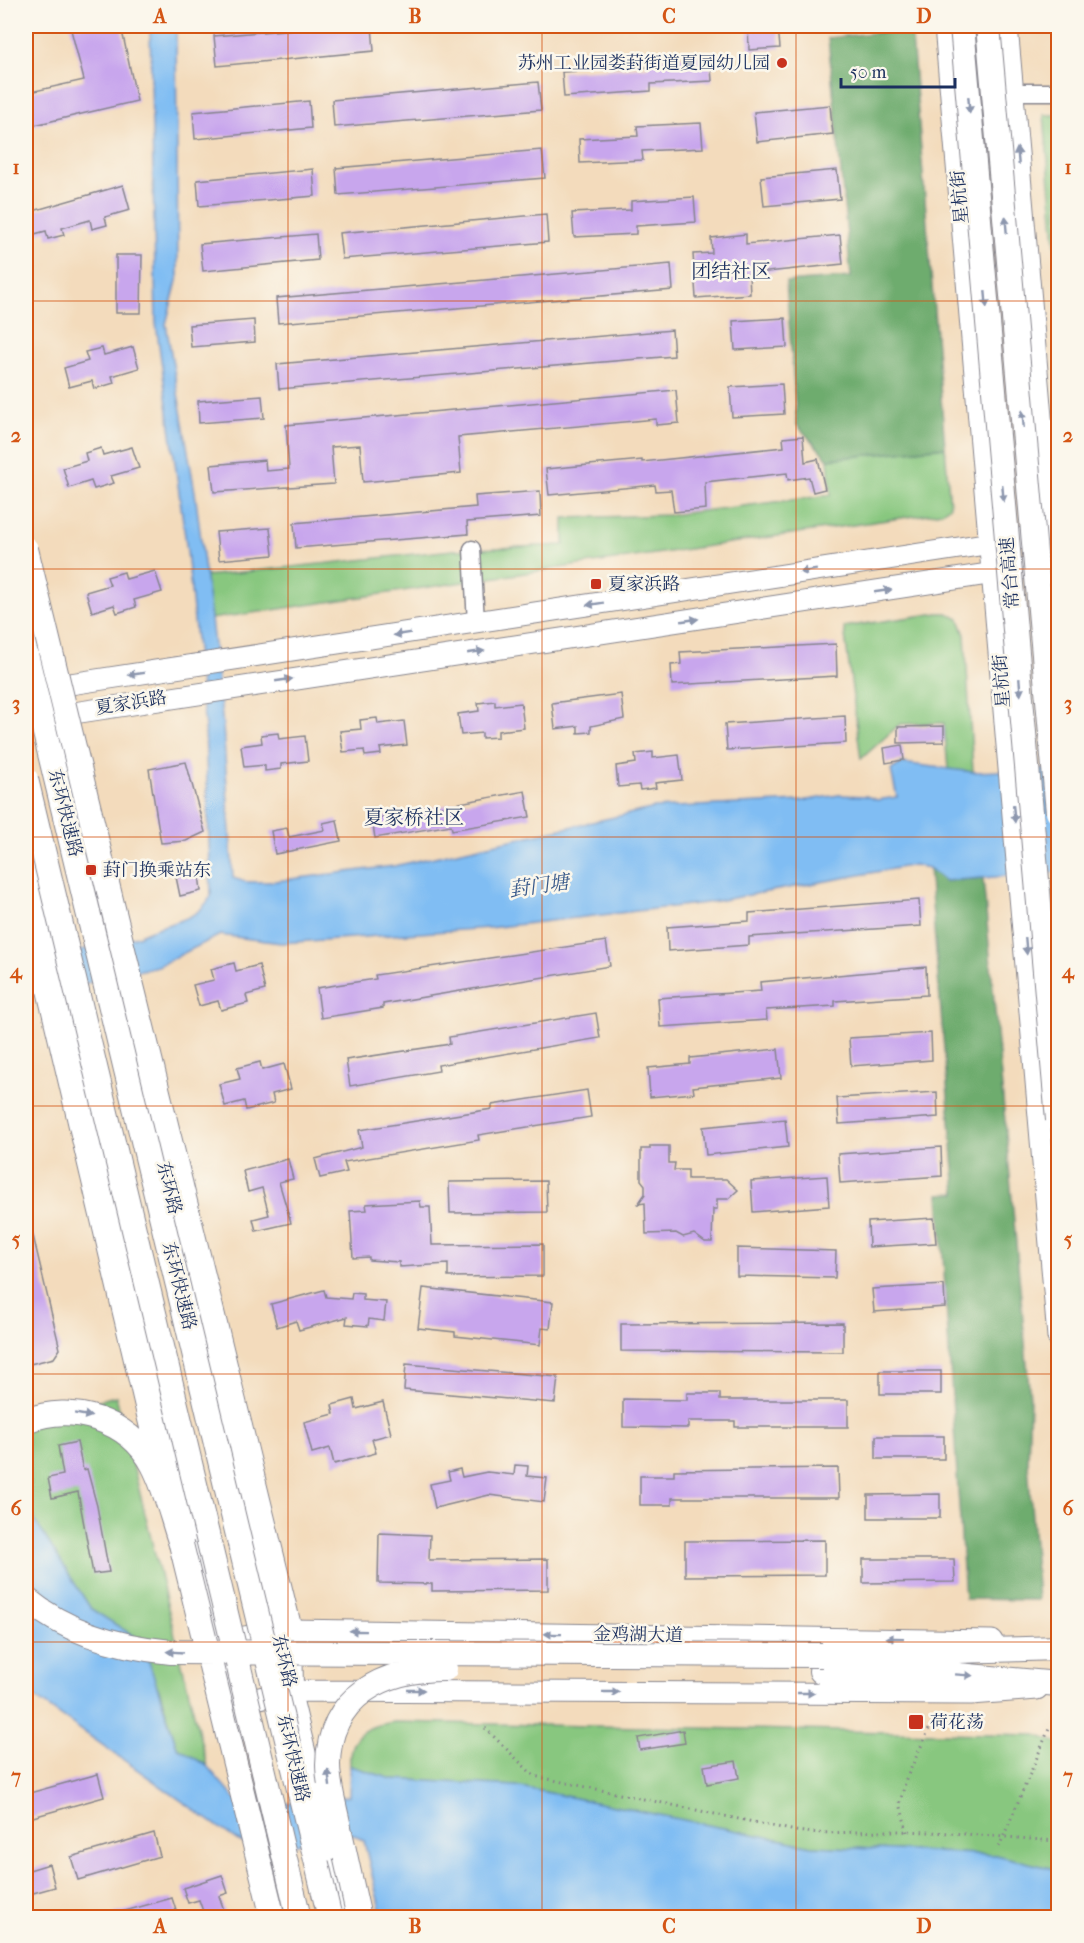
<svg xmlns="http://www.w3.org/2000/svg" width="1084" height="1943" font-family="'IM FELL French Canon','Noto Serif SC',serif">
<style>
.green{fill:#88c77f;stroke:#527b6e;stroke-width:1.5}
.forest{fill:#6eac6e;stroke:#446e66;stroke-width:1.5}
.water{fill:#80bdf3;stroke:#4e76a8;stroke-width:1.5}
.building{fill:#c8a6ed}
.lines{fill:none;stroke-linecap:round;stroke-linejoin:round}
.minor-casing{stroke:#87858d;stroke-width:19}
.major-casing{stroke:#87858d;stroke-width:23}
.highway-casing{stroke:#87858d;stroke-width:26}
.path{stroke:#87858d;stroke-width:3;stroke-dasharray:1.5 4.5;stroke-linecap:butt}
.minor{stroke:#fff;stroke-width:16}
.major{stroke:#fff;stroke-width:21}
.highway{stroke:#fff;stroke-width:24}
.major-bridge-casing{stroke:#87858d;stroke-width:23;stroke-linecap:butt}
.highway-bridge-casing{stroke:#87858d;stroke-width:26;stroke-linecap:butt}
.major-bridge{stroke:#fff;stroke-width:21}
.highway-bridge{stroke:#fff;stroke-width:24}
.oneway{fill:#8d97ae}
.grid{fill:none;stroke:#d45514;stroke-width:1.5;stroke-opacity:0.55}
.poi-dot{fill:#c8321e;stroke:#fbf7ec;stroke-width:2}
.labels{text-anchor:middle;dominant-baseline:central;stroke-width:5;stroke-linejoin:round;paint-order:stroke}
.poi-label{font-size:18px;fill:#1b2f5e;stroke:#fbf7ec;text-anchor:start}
.street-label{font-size:18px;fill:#1b2f5e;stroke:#fbf7ec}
.neighbourhood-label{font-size:20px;fill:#1b2f5e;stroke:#fbf7ec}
.water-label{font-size:20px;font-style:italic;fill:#395a8b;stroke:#fbf7ec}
.neatline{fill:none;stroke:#d45514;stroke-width:2}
.grid-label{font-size:20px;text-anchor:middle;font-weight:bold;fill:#d45514}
</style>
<rect width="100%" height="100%" fill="#fbf7ec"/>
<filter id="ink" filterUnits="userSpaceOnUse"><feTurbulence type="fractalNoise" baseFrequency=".0167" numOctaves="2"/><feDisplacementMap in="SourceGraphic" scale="12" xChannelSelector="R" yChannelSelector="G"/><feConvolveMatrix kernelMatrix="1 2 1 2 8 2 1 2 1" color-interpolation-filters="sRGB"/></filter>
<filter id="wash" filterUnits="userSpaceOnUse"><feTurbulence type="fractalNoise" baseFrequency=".008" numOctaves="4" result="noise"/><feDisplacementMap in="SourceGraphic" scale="24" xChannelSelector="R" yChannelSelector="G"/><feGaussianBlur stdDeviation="1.35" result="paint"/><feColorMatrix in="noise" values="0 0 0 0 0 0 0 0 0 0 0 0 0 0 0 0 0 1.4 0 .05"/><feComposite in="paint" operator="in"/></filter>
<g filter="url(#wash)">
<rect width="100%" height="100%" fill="#f3dbbc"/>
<!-- green -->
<path class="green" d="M1044,115H1058V278Z
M945,447L950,506L942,512L211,619L205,576L453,550L564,545V518L670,515L831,495L828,459Z
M938,613H947L959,619L965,635L973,772L948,769L944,723L900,724L861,759L844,627Z
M116,1396L207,1766L177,1747L160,1692L132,1635L91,1609L26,1507V1419Z
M394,1722L1036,1735L1058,1743V1870L996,1855L812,1846L515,1786L392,1779L350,1766C348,1734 365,1726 394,1722Z"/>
<!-- forest -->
<path class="forest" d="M900,26H911L945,447L828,459L797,425L786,282L851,277L828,38L900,30Z
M929,868L945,881L983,878L1030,1398L1028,1463L1038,1600L965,1599L939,1194L956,1193Z"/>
<!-- water -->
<path class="water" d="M150,26H176L178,277L166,324L195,492L211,619L223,726L233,878L246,882H268L394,866L655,808L801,801L839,795L866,796L877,800L897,797L891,770L902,763L973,772L1058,769V872L945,881L929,868L914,865L706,903L489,928L281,943L220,935L158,966L37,995L26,994V964L138,936C165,921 195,925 211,896L205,728L187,551L156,323Z
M26,1507L91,1609L132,1635L147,1656L177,1747L207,1766L244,1809L349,1796L350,1766L392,1779L515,1786L812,1846L996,1855L1058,1870V1917H382L364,1841L354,1835L257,1850L237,1840L26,1691Z"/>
<g id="blocks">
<!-- building -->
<path class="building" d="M70,26H121L137,101L26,127V93L84,80Z
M331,26H372L374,51L217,66L214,36Z
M748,26H778L780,48L749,50Z
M710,55L712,81L651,84V91L564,97L562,72L648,67V59Z
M538,82L541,110L334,127L332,100Z
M309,101L311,128L195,139L193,112Z
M830,105L833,134L757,142L754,112Z
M701,123L703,148L642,151L643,160L580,163L579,139L638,136L637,126Z
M542,150L545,178L338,195L336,168Z
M313,169L315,196L199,206L197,180Z
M837,170L840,199L764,206L761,177Z
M123,185L130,210L105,217L107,225L92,229L90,220L62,228L64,235L48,239L46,231L27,236L26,213Z
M694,197L696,222L636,226V234L574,237L572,213L631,210V201Z
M546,214L548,242L342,259L339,233Z
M316,234L318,260L203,271L200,244Z
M746,234V244L840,235L843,264L749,274L750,294L696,298L693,254L712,253L711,238Z
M116,255H142L141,313H116Z
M671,264L673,290L278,323L276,298Z
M785,318L787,347L735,350L733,321Z
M254,320L255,342L191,347L189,325Z
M672,330L674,356L279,389L277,364Z
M133,347L139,368L112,376L114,383L94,389L92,381L69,387L64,368L88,361L85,352L102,348L104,355Z
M782,384L784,414L732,417L730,387Z
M676,390L679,423L656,425V419L458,437L461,473L363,482L360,445L331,447L334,484L214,492L211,465L265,460L266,471L289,469L286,425Z
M262,396L264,418L199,423L198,401Z
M803,436L805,462L818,459L825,489L813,492L809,477L788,480L787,473L705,482L706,509L674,512L671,490L656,491L655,485L549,495L546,469L642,460V462L784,447L783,438Z
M132,447L139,468L111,476L114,483L94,489L91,481L69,488L63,468L87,461L85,453L101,448L103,455Z
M540,491L541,516L467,522L468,534L296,548L294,523L476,507L475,496Z
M270,528L273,555L219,560L216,532Z
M155,571L162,592L134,600L136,607L117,613L114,605L92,612L86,592L110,585L107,577L124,572L126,579Z
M836,644L837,676L672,685L671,665L681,664L680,652Z
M621,694L624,719L591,726V732L578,733V726L555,729L552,703Z
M495,701V706L521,703L524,728L498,731V737L482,738V733L461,735L458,714L479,711L478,703Z
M845,716L846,743L727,750L725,724Z
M377,718L378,724L404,721L407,745L380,748L381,754L365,756L364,750L343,752L340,731L361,729L360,720Z
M944,726V742L898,743V727Z
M278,733L279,739L305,736L308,761L281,764V769L265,771V765L244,767L241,746L262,743L261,735Z
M902,745L904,760L886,763L884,748Z
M653,752V758L679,755L682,780L655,783L656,788L640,790L639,785L618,787L616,766L636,763L635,754Z
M186,762L205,832L186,841L161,843L149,769Z
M525,791L530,817L452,830L451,825L375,838L372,819Z
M337,820L341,841L275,854L271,831L287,828L289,837L325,830L323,823Z
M198,866L201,891L180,896L175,872Z
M919,900L921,926L749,937V945L668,951L667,927L749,921V913Z
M606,941L610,966L448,993L383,1004V1008L321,1018L317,988L376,979L375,975Z
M234,963L236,971L259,965L265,990L246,995L248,1003L221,1010L218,1001L199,1006L193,985L214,980L211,969Z
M926,967L927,995L835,1001V1006L766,1010L767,1020L660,1027L658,998L761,991L760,982Z
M596,1013L600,1038L438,1065L439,1071L350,1086L346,1060L450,1044L449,1037Z
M931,1033L932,1060L851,1066L849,1038Z
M778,1049L781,1078L693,1087L694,1093L650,1097L648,1068L690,1064V1058Z
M260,1062L262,1070L284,1064L291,1089L272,1094L274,1103L246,1110L244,1101L225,1106L219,1084L240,1079L237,1068Z
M587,1090L591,1117L478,1135L479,1140L344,1162L347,1172L320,1178L315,1159L362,1147L359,1130L492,1109V1105Z
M937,1092L938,1117L839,1124L837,1098Z
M785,1119L788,1147L706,1155L703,1127Z
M650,1146H669V1163H675L674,1170H688V1179H726L738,1190L728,1199H717V1209H713L712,1242H705L694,1234L683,1237L676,1233L646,1234L645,1203L638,1204L645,1194V1185L641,1180V1149H650Z
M941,1147L942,1176L840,1183L838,1154Z
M288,1159L293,1179L279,1182L291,1223L256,1231L253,1219L269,1215L262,1188L248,1192L243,1171Z
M827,1176L829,1206L753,1212L751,1181Z
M546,1181L547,1212L450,1213L449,1182Z
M420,1201L421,1207H430L432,1245L543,1244V1276L448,1277V1264L399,1267V1262L369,1260V1257L353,1258L350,1211L367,1210L366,1204Z
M934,1218L936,1243L869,1247L868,1222Z
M30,1223L60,1349L54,1358L26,1365V1224Z
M737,1248L836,1251L835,1278L737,1276Z
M944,1285L945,1307L874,1312L872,1289Z
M423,1288L553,1302L550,1329L542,1328L540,1345L455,1336V1332L418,1328Z
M324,1290L326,1297L351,1299L352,1293L363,1294V1300L386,1302L384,1321L369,1319L368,1326L346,1324L347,1317L299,1330L296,1321L277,1327L271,1304Z
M843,1323V1352L621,1351V1324Z
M406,1364L558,1377L555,1403L404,1390Z
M880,1371H941V1394H880Z
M687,1393H720V1400H848V1427H735V1421H688V1428L623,1427V1399L687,1400Z
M354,1399L356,1409L383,1402L391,1434L372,1439L376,1453L334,1464L330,1448L312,1453L304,1422L334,1414L332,1405Z
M876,1436H944V1459H876Z
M77,1442L83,1470L87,1469L97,1506L109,1572L93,1574L78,1492L52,1498L48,1478L63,1475L58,1446Z
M515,1465L528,1466L527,1476L547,1478L544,1502L489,1495L435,1508L430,1484L450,1480L448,1472L460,1469L462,1477L487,1472L514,1475Z
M838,1468L839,1498H672V1505H640V1476H674V1470Z
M940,1494V1518H868V1495Z
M379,1533L430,1535L429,1560L548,1559V1590L432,1591V1584L378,1583Z
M825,1540V1575L685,1576V1541Z
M863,1559H954L955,1582L863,1583Z
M683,1730L685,1743L640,1750L638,1738Z
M736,1761L739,1778L707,1784L704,1766Z
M98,1774L104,1797L26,1819V1794Z
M154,1833L160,1856L78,1880L71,1857Z
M49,1864L55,1887L26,1895V1871Z
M222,1875L228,1893L219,1896L225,1913L205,1917L199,1900L188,1903L183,1888Z
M172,1898L178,1917H114V1914Z"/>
</g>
</g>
<g filter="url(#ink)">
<use href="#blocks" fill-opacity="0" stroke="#87858d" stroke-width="1.5"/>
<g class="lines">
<defs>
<path id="minor" d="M1012,92H1058
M472,549L476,623"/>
<path id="major" d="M945,26L1058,1337
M1007,26L1058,612
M26,600L315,1794
M44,688L1051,534
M26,714L54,716L1054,564
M26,836L239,1731
M218,1641L290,1630L992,1641
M233,1704L291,1691L971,1694L1037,1689
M328,1850L344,1918"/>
<path id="highway" d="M26,892L158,1453L187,1509
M119,933L290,1630L291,1691
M26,1421C72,1402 129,1420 153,1465C166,1490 172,1518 181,1544
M822,1655L1058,1648
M821,1671L958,1675L1058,1684"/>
</defs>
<!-- minor casing -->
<use href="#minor" class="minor-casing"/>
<!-- major casing -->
<use href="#major" class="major-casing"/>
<!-- highway casing -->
<use href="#highway" class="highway-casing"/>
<!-- path -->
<path class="path" d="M485,1728L534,1776L796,1831C827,1835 857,1831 888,1831C944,1831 1001,1837 1057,1841
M907,1832L900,1803L906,1779L930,1727
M999,1847L1049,1729"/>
<!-- minor -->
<use href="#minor" class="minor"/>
<!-- major -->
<use href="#major" class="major"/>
<!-- highway -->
<use href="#highway" class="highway"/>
<defs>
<path id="major-bridge" d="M315,1794L328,1850"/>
<path id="highway-bridge" d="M962,26L1058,1120
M988,26L1058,812
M26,549L119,933
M26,654L330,1918
M26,779L299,1918
M181,1544L273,1918
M26,1599C67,1633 118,1647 171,1652L822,1655
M359,1918C352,1886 345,1855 338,1823C334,1804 328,1784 328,1764C329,1696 384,1669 445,1669"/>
</defs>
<!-- major-bridge casing -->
<use href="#major-bridge" class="major-bridge-casing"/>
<!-- highway-bridge casing -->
<use href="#highway-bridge" class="highway-bridge-casing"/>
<!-- major-bridge -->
<use href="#major-bridge" class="major-bridge"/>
<!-- highway-bridge -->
<use href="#highway-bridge" class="highway-bridge"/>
</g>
<!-- one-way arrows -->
<defs><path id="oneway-solid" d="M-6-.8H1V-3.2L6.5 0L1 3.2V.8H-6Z" transform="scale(1.5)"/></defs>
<g class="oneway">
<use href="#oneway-solid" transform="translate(969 105) rotate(85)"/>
<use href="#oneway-solid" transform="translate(1018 156) rotate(-95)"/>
<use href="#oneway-solid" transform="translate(1006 225) rotate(-95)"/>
<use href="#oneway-solid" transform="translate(986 299) rotate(85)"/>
<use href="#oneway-solid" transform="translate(1023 419) rotate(-95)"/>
<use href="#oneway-solid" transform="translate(1003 493) rotate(85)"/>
<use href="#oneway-solid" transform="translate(808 571) rotate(171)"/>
<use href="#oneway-solid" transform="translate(883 591) rotate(-8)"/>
<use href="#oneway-solid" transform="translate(595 604) rotate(171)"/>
<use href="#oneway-solid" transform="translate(690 620) rotate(-8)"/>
<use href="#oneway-solid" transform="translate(402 634) rotate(171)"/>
<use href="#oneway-solid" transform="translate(476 652) rotate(-8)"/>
<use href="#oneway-solid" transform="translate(136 674) rotate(172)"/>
<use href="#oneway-solid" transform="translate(284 680) rotate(-8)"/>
<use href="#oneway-solid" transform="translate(1020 687) rotate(85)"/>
<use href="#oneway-solid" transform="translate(1014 814) rotate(84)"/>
<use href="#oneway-solid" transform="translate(1026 946) rotate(85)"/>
<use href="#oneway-solid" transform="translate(83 1415) rotate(10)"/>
<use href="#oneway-solid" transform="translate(358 1631) rotate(-179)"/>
<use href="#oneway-solid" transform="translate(553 1634) rotate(-179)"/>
<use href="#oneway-solid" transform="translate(895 1638) rotate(-179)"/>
<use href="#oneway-solid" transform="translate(175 1652) rotate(-177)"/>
<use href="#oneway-solid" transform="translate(964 1675) rotate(4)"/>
<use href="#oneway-solid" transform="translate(416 1690)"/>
<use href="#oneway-solid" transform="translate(611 1692)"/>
<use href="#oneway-solid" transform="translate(806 1693)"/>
<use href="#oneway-solid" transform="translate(329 1778) rotate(-97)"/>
</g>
</g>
<!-- grid -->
<path class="grid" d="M288,26V1918M542,26V1918M796,26V1918M26,301H1058M26,569H1058M26,837H1058M26,1106H1058M26,1374H1058M26,1642H1058"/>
<!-- markers -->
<g class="poi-dot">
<circle cx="782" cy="63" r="6"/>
<rect x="590" y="578" width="12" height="12" rx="3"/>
<rect x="85" y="864" width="12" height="12" rx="3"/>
<rect x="908" y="1714" width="16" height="16" rx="3"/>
</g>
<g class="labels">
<!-- poi labels -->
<g class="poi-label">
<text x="770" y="63" text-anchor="end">苏州工业园娄葑街道夏园幼儿园</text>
<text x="608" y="584">夏家浜路</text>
<text x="103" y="870">葑门换乘站东</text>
<text x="930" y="1722">荷花荡</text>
</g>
<!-- street labels -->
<g class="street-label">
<text transform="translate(960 197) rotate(-95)">星杭街</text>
<text transform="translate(1010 573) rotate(-95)">常台高速</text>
<text transform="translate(1002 681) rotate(-94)">星杭街</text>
<text transform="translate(131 703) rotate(-9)">夏家浜路</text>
<text transform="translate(65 813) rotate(76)">东环快速路</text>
<text transform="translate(169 1188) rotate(76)">东环路</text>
<text transform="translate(179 1286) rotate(76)">东环快速路</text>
<text transform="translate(638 1635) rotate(1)">金鸡湖大道</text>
<text transform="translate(284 1661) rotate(77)">东环路</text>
<text transform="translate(293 1758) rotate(77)">东环快速路</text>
</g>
<!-- neighbourhood labels -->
<g class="neighbourhood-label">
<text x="731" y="271">团结社区</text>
<text x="414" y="817">夏家桥社区</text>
</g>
<!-- water labels -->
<g class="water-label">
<text transform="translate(539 886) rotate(-8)">葑门塘</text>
</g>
</g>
<!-- margin -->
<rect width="1084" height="1943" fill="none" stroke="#fbf7ec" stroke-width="66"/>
<!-- scale -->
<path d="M841 78v9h114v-9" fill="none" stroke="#1b2f5e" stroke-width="3"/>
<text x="850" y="78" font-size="18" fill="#1b2f5e" stroke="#fbf7ec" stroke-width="4.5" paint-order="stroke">50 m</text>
<rect x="33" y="33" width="1018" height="1877" class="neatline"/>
<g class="grid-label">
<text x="160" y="23">A</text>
<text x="415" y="23">B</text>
<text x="669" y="23">C</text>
<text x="924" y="23">D</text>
<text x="16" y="174">1</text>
<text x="1068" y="174">1</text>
<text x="16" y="442">2</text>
<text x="1068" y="442">2</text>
<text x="16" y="710">3</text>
<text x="1068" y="710">3</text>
<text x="16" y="978">4</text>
<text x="1068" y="978">4</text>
<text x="16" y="1246">5</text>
<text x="1068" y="1246">5</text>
<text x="16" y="1515">6</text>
<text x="1068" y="1515">6</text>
<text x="16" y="1783">7</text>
<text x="1068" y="1783">7</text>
<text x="160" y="1933">A</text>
<text x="415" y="1933">B</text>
<text x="669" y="1933">C</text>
<text x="924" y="1933">D</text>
</g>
</svg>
